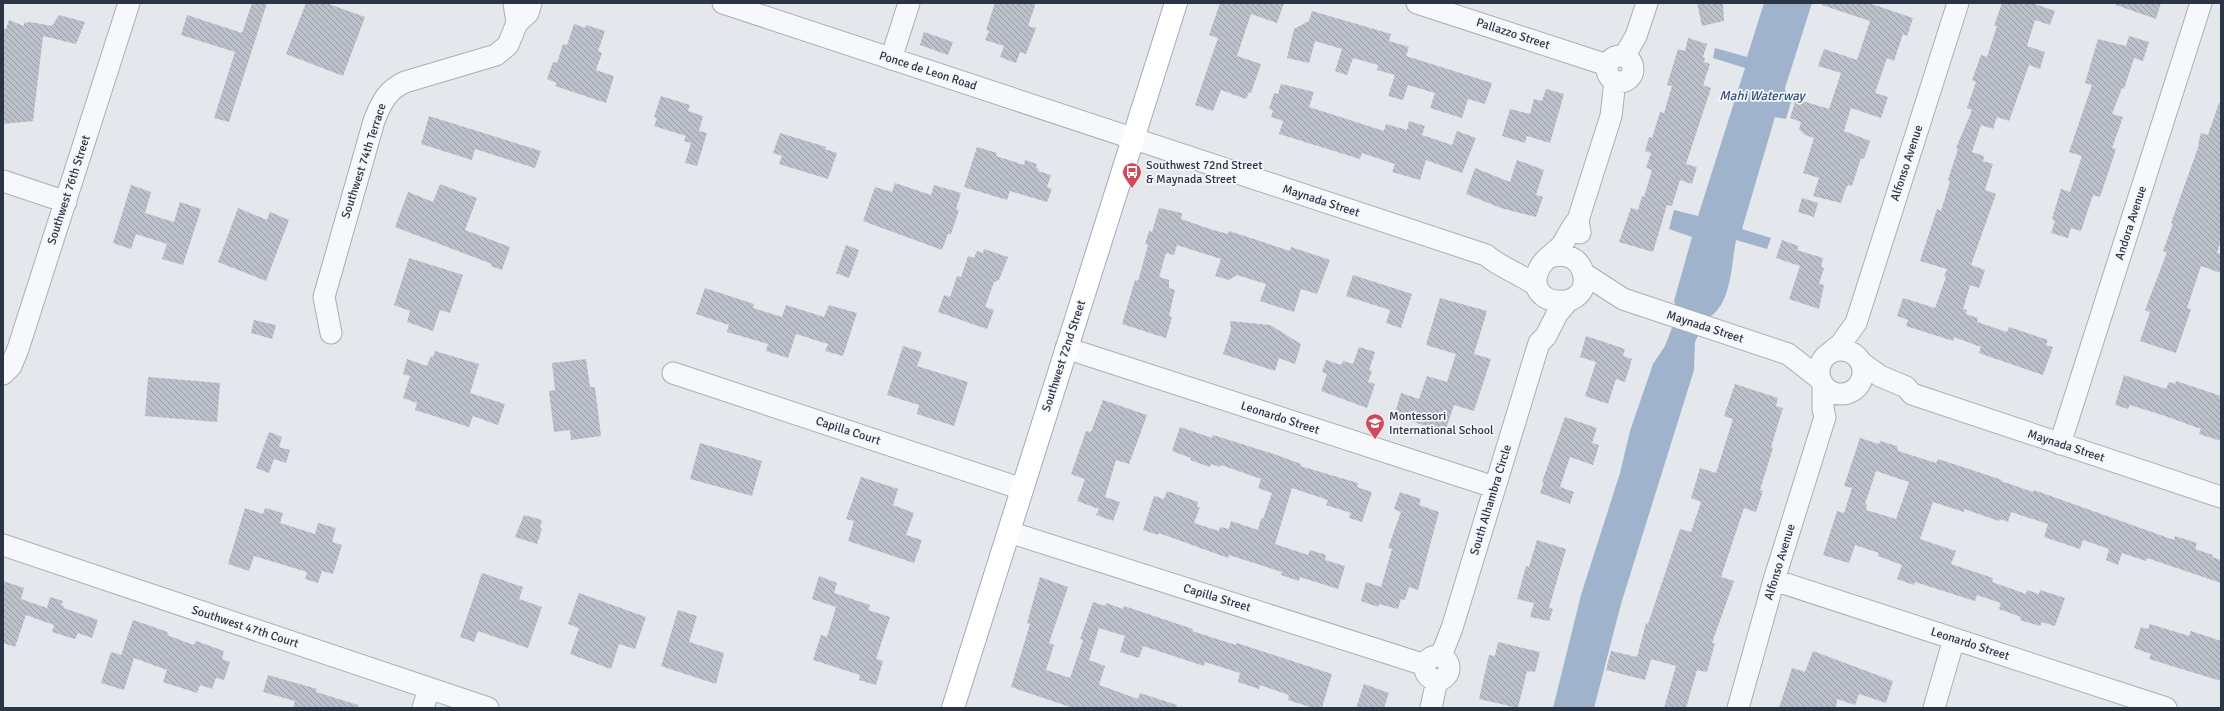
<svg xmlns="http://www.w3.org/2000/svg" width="2224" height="711" font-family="Signika,sans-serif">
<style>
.water{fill:#9fb4cc}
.building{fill:url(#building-back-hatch);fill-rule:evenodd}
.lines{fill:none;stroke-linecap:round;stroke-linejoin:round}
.minor-casing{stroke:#a9aeb7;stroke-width:23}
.major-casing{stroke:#a3abb8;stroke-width:24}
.minor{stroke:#f7f8fa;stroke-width:21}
.major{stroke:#fff;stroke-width:22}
.labels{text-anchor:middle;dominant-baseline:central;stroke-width:3.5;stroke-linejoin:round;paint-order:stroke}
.street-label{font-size:12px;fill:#2b3445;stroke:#f4f6f9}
.poi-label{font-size:12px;fill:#2b3445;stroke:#f4f6f9;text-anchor:start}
.water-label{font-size:13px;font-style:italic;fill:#34527a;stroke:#f4f6f9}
</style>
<defs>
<pattern id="building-back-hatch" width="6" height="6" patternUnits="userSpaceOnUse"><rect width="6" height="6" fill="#bbc0ca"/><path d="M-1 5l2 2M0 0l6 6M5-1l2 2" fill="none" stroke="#989da6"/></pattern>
</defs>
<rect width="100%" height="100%" fill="#e4e7ec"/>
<!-- water -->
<path class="water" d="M1764,3H1812L1785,88L1786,96L1791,102L1786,119L1775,117L1742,229L1771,238L1767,249L1736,240C1731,265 1732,307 1706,319L1695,342L1694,370L1621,604L1594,708H1553L1581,595L1620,473L1630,431L1653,364L1665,346L1678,312L1674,301L1692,237L1669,229L1674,210L1698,216L1745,68L1713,58L1715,48L1747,57Z"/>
<!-- building -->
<path class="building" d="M252,3H267L229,122L214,118L235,52L181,35L187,15L242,33Z
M306,3H326L365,17L343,76L286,54Z
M995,3H1036L1028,26L1036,28L1026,54L1020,52L1016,63L1000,57L1004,46L985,40L989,31L986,30Z
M1220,3H1284L1277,23L1251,14L1237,56L1261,64L1251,93L1249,92L1246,99L1221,90L1213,111L1195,105L1218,38L1209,35Z
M1697,3H1723L1724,21L1702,26Z
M1823,3H1869L1913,18L1907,36L1903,34L1894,61L1887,58L1875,93L1888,97L1881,118L1851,108L1844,131L1870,141L1864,159L1861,158L1852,186L1848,185L1846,188L1841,203L1813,196L1819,178L1803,173L1814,138L1805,135L1799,129L1801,122L1790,118L1796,99L1829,109L1841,73L1818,66L1824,49L1857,60L1870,21L1822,5Z
M2002,3H2032L2055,11L2050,25L2035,20L2027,46L2045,52L2040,69L2029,65L2009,121L1997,117L1993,129L1981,125L1972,152L1984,156L1983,161L1993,164L1985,190L1996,194L1971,265L1985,270L1979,288L1970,285L1963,309L1967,310L1966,314L1978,318L1977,322L2007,332L2009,327L2048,340L2046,345L2053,347L2043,375L1979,353L1981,347L1954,337L1953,341L1906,326L1908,320L1897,316L1903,298L1935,308L1946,277L1944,276L1947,269L1920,261L1937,209L1941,211L1950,181L1948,180L1958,149L1956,148L1972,110L1967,108L1976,82L1972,80L1981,55L1987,57L1997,26H1994Z
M2116,3H2161L2156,19L2116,5Z
M1312,11L1391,34L1389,41L1409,47L1406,56L1492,83L1485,104L1468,99L1462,118L1430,108L1435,93L1408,85L1403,100L1388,96L1395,75L1377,70L1378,65L1353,58L1347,75L1335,71L1342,49L1315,41L1309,63L1287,58L1294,29L1309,21Z
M59,15L85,22L76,44L43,36L33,121L3,124V29H6L9,20L24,26V23L30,22L52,26Z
M574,24L585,28L586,25L605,31L598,51L602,53L596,70L614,76L606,103L555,86L557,83L547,79L553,62L557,63L563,44L567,45Z
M924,32L953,42L948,55L920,45Z
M2129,36L2149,42L2143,61L2134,58L2124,89L2122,88L2112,114L2123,117L2112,148L2116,149L2100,197L2093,195L2081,231L2071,228L2068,238L2051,233L2055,221L2052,219L2061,189L2070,192L2082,156L2069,152L2092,85L2085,83L2098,39L2126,46Z
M1688,38L1707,44L1703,57L1705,58L1704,62L1710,64L1703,85L1711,88L1686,164L1697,167L1692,184L1680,180L1672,206L1667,205L1653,252L1619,242L1631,208L1638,210L1642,196L1644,197L1652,170L1646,168L1651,153L1645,151L1649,137L1652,138L1660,112L1664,113L1672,86L1667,85L1678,49L1685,51Z
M1281,84L1314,92L1309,107L1384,131L1386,124L1407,130L1409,121L1425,126L1422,135L1452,145L1457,131L1476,138L1462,173L1426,160L1420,180L1392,172L1395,164L1362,153L1360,159L1279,134L1283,121L1271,117L1273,110L1269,109L1274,93L1278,94Z
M1546,89L1564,94L1550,143L1527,136L1525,143L1502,136L1510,109L1530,114L1534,99L1542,101Z
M661,96L690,105L688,111L703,116L699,131L707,133L697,166L685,163L691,143L684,141L686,136L654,126L657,118L654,117Z
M2219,103H2221V240L2217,253L2221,254V273L2201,266L2187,308L2191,309L2176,353L2140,341L2150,312L2145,310L2167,252L2163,251L2173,224L2171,223L2199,145H2198L2201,133L2208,135Z
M429,116L541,151L535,168L475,149L472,160L421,144Z
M780,133L826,147L825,149L837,153L828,179L779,164L782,156L773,153Z
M977,147L997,153L996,156L1024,165L1025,160L1037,164L1036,168L1039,169L1038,171L1051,175L1047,187L1052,189L1047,202L1010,191L1007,200L964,187Z
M1517,160L1544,170L1536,195L1543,197L1536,217L1501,208L1466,194L1475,168L1510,182Z
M895,183L931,195L934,185L961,193L956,209L959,210L951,234H948L942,250L863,221L875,187L892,192Z
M440,184L477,198L465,230L510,247L502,270L491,266L492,264L395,227L408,192L433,202Z
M131,185L151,192L145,213L174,222L180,202L201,209L183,265L162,259L167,244L136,234L131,249L113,243Z
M1802,198L1818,203L1814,217L1798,212Z
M238,208L267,220L270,212L289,220L266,281L218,262Z
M1159,208L1182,213L1181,219L1213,230L1228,234L1229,231L1290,251L1291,247L1330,260L1317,294L1301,289L1294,312L1260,301L1266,284L1237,275L1229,280L1215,276L1221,259L1177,245L1174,255L1166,253L1159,277L1169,280V288L1175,290L1169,316L1172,317L1166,338L1122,324L1135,280L1138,281L1148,245L1145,244L1149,231L1152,232Z
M1782,240L1799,246L1797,250L1823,258L1821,267L1824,268L1819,284L1824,285L1819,309L1789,299L1800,266L1776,258Z
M846,245L859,250L849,278L836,273Z
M984,249L1008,257L999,280L994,282L985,307L994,310L987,329L938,312L944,295L950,297L957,276L961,277L968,256L974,258L977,251L983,253Z
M409,258L463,275L450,313L440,310L433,331L407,322L410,311L394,305Z
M1353,275L1412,294L1401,328L1386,323L1390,310L1346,296Z
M705,288L754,304L753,308L782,317L786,305L824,317L829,305L857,313L843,356L825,351L828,344L796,334L788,358L766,351L768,344L727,332L729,325L696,314Z
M1440,298L1487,311L1474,354L1491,359L1474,411L1454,405L1445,432L1394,416L1401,393L1419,399L1427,376L1447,382L1456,354L1426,345Z
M254,320L276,325L272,339L251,333Z
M1230,321L1270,325L1301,344L1295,364L1279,358L1275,371L1223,354L1231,330Z
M1586,336L1625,349L1623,356L1632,359L1625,382L1616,379L1608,404L1585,396L1596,362L1580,357Z
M903,346L922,352L917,366L968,382L954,426L917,414L919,405L887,395Z
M1359,347L1375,352L1369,370L1372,371L1368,382L1375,384L1367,408L1321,391L1327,374L1322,372L1326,360L1341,365L1343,361L1353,364Z
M435,351L479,364L470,393L505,404L498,425L473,416L469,427L415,410L417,403L403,398L410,376L403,374L407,359L427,366L431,356L433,357Z
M586,359L590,387H595L601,436L571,440L570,430L554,432L549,391L555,390L552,363Z
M2124,375L2166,389L2169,382L2175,384L2176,381L2221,396V441L2199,434L2201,429L2165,416L2130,405L2128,409L2115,405Z
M148,377L220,383L217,422L145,416Z
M1735,384L1778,398L1776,406L1783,408L1771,447L1773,448L1760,490L1763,491L1756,512L1744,508L1721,577L1734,581L1712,643H1715L1707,672L1697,670L1686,708H1664L1676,666L1651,659L1645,680L1606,670L1611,651L1637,657L1646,623L1648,624L1680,529L1691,532L1701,502L1691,498L1700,468L1716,473L1733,419L1724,416Z
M1103,400L1147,415L1129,464L1116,460L1105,497L1120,502L1113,521L1096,515L1099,509L1077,501L1085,479L1071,474L1086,431L1091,432Z
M1565,417L1597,428L1592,443L1599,445L1593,465L1570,457L1560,487L1574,492L1570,504L1540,493L1544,482H1542Z
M1180,427L1212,438L1213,435L1274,454L1301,464L1300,466L1358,483L1357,487L1372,492L1362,522L1349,518L1351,513L1326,505L1328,500L1292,488L1275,544L1308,555L1310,550L1326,555L1325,560L1345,566L1338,589L1300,577L1299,581L1281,575L1282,572L1229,555L1228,558L1159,533L1158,535L1143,530L1154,496L1164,499L1167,491L1198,502L1197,507H1200L1194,523L1219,531L1220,527L1229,529L1231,521L1258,530L1261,518L1263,519L1272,493L1258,488L1261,479L1221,465L1220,467L1211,464L1210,467L1190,460L1191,458L1172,451Z
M269,432L282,437L279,447L290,450L286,463L274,459L269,473L256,468Z
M1860,438L1879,444L1880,441L1897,446L1898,451L1936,463L1938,459L1975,471L2002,480L2001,481L2033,492L2034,490L2174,540L2175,536L2197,543L2195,549L2213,555L2212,557L2221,560V583L2147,558L2146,561L2122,553L2118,565L2106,560L2109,549L2083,540L2080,549L2044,537L2048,524L2011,512L2008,522L2000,519L1999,521L1964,509V512L1933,502L1920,539L1956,551L1951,564L1993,578L1992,582L2026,594L2027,590L2039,594L2040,590L2065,598L2055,626L2042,622L2040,626L2020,620L2021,617L1999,609L2001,603L1977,595L1975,601L1915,582L1914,585L1897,579L1902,565L1878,556L1879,553L1855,545L1849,563L1823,555L1837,511L1844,513L1852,488L1844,486ZM1876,471L1909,482L1896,519L1866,510L1867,505L1865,504Z
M700,443L762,461L752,496L690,479Z
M861,477L898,489L893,505L914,513L906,535L922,540L914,563L848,541L854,521L846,519Z
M1400,492L1421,499L1419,505L1439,512L1418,590L1409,587L1405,600L1401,599L1398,609L1379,604L1378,607L1361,601L1366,582L1381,587L1392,549L1388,548L1401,512L1394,509Z
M245,508L263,514L265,508L283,513L280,523L315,534L318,523L336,528L332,542L342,545L333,574L322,571L318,583L305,579L307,572L254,556L249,571L228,564Z
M524,515L542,520L540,528L542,529L537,544L515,537Z
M1537,540L1566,549L1549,608L1553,609L1549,621L1530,617L1534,603L1517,599L1526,566L1529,567Z
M482,573L523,587L519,599L542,607L528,648L478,631L474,642L460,637Z
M819,576L837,583L834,593L870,605L868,610L890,617L876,659L883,661L876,685L859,680L860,675L813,660L821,635L827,637L836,607L812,599Z
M1040,577L1068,587L1049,643L1054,645L1046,670L1070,678L1083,640L1080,639L1093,602L1105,606L1106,603L1123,609L1124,606L1193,629L1192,631L1236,645L1237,643L1332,674L1322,708H1313L1288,700L1289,695L1260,685L1259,689L1238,682L1240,673L1205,662L1204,666L1143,646L1139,658L1120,652L1125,636L1099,628L1089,660L1105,666L1099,685L1138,699L1140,693L1177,705L1176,708H1073L1011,687L1030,624L1027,623Z
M3,581L24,588L21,599L47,608L50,597L63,601L61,605L64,606V608L98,620L92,638L78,633L75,639L52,632L54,625L26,615L15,647L3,643Z
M579,593L646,617L635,649L619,644L611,669L570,654L579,628L568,624Z
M678,610L697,616L689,642L724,653L716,684L661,666Z
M133,620L168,632L167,635L194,645L196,641L224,651L222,659L230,662L224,680L216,678L212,689L200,685L197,693L163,682L167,670L134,658L124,690L101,683L111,652L121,655Z
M2150,624L2189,636L2191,631L2221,641V681L2149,659L2151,654L2134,648L2141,627L2148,629Z
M1498,642L1540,652L1535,672L1527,671L1518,708L1479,699L1489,655L1495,656Z
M1813,651L1893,681L1886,703L1859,694L1855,705L1837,699L1836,708H1779L1792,668L1805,672Z
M268,675L317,689L316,692L358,705V708H293L295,701L263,692Z
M1364,684L1389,693L1384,708H1356Z"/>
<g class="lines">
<defs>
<path id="minor" d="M514,3L517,23
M723,3L1486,255C1501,268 1521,274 1537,286
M1417,3L1607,65
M1607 69a13 13 0 1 1 26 0a13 13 0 1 1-26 0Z
M1624,57L1636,36L1647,3
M891,59L909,3
M3,181L66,202
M1580,233L1578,220L1611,116L1615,81
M1550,257C1563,253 1576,256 1582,269C1598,314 1520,310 1539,269C1543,259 1555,253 1562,245C1568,236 1571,227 1578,220
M1583,273L1623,299L1788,354L1820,379
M331,333L324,297L374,121C381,103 387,90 405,82L496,55L508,45L517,23L528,13L531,3
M1066,348L1494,487
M1819 372a22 22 0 1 1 44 0a22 22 0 1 1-44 0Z
M1832,351L1840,345L1856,323L1958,3
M1862,363L1880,376L1906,387L1912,394L2221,497
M673,373L1022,489
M3,374L11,366L18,349L129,3
M2060,444L2201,3
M1009,532L1425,665
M3,545L488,708
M1774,580L2166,708
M1425 668a12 12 0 1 1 24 0a12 12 0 1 1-24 0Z
M1441,656L1452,628L1539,343L1546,336L1557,314L1568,301
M423,708L429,689
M1431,708L1437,680
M1738,708L1774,580L1825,417L1823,409V385
M1934,708L1954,639"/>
<path id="major" d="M953,708L1176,3"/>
</defs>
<!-- minor casing -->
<use href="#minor" class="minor-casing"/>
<!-- major casing -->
<use href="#major" class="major-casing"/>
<!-- minor -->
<use href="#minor" class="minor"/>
<!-- major -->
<use href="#major" class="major"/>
</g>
<!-- icons -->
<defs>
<symbol id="bus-pin" viewBox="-11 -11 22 30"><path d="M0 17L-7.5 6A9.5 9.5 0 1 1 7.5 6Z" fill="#d1495b" stroke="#f4f6f9"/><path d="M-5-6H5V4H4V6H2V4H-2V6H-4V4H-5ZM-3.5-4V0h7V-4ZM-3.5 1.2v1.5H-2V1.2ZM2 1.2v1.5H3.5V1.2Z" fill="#fff"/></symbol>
<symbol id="school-pin" viewBox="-11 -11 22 30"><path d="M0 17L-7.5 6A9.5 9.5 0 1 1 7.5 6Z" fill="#d1495b" stroke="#f4f6f9"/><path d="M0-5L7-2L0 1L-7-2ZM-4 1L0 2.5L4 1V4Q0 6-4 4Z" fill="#fff"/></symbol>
</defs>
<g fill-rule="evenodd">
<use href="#bus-pin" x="1121" y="161" width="22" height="30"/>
<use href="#school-pin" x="1364" y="412" width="22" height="30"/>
</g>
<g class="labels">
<!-- street labels -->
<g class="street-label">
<text transform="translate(1513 34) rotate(18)">Pallazzo Street</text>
<text transform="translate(928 71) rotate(18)">Ponce de Leon Road</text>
<text transform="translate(364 161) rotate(-72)">Southwest 74th Terrace</text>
<text transform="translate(1907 163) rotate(-72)">Alfonso Avenue</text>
<text transform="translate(69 190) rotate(-72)">Southwest 76th Street</text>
<text transform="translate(1321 201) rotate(18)">Maynada Street</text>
<text transform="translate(2131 223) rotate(-72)">Andora Avenue</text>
<text transform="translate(1705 327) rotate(18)">Maynada Street</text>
<text transform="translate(1064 356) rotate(-72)">Southwest 72nd Street</text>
<text transform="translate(1280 418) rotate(18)">Leonardo Street</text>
<text transform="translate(848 431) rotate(18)">Capilla Court</text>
<text transform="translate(2066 446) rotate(18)">Maynada Street</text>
<text transform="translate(1491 500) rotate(-73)">South Alhambra Circle</text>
<text transform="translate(1780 562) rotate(-73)">Alfonso Avenue</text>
<text transform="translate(1217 598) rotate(17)">Capilla Street</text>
<text transform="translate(245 627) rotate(18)">Southwest 47th Court</text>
<text transform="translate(1970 644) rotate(18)">Leonardo Street</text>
</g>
<!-- poi labels -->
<g class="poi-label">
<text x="1146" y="165">Southwest 72nd Street<tspan x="1146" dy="14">&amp; Maynada Street</tspan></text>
<text x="1389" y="416">Montessori<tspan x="1389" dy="14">International School</tspan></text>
</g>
<!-- water labels -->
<g class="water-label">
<text x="1762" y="96">Mahi Waterway</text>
</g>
</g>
<!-- border -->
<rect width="2224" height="711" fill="none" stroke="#2b3445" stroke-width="8"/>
</svg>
